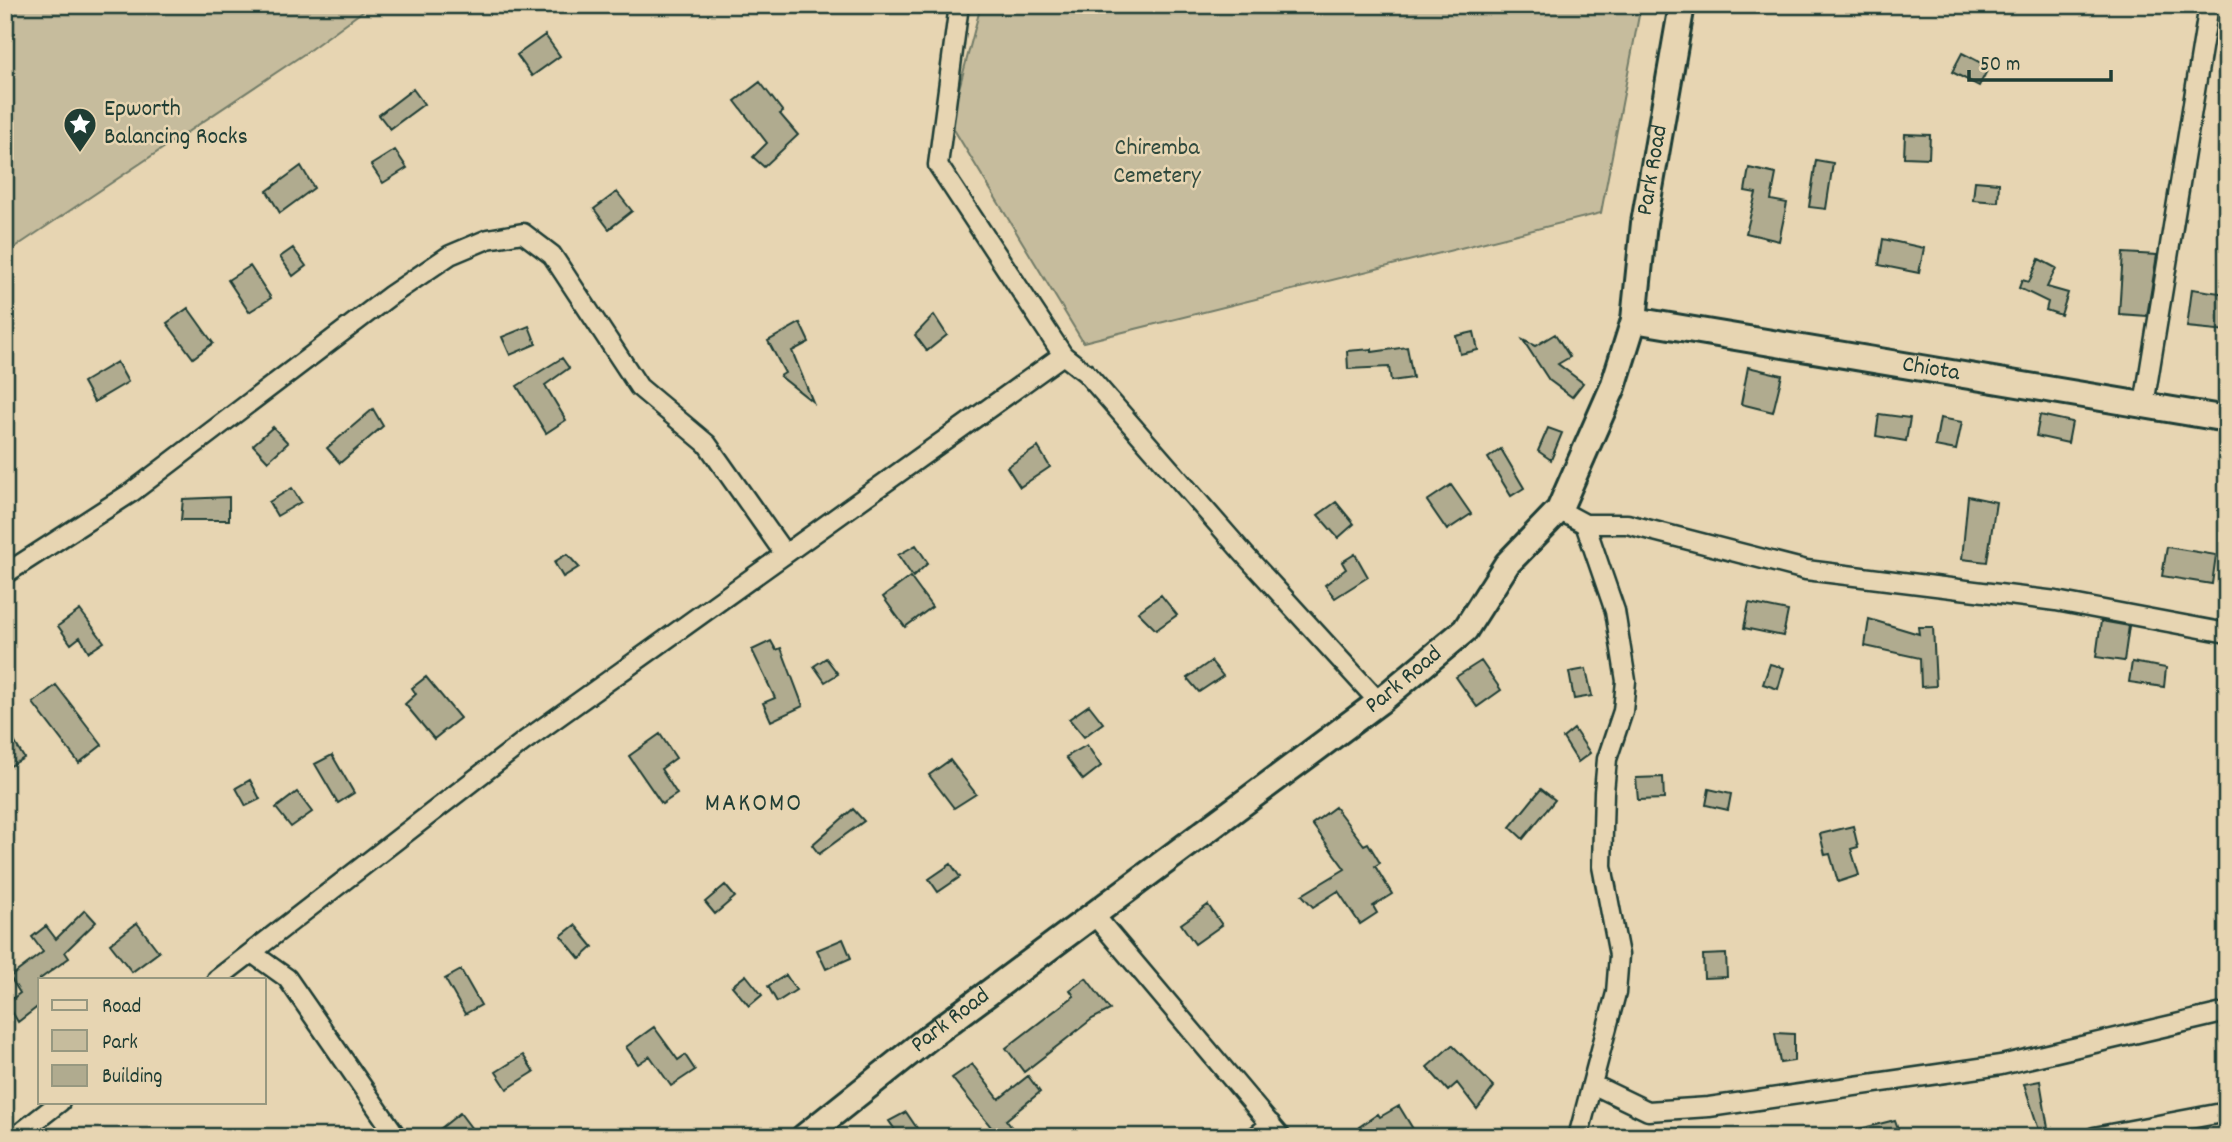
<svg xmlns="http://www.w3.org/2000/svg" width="2232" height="1142" font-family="Dekko,sans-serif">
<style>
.green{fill:#c6bc9d;stroke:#727c68;stroke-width:2}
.building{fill:#b0ab8f;stroke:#1f3d34;stroke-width:2}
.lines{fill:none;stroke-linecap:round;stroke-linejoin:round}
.street-casing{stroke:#1f3d34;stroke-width:23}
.secondary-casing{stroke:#1f3d34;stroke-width:30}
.street{stroke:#e7d5b2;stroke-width:18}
.secondary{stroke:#e7d5b2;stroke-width:24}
.labels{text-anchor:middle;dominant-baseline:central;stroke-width:5;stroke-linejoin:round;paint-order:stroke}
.poi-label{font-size:24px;fill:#1f3d34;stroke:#e7d5b2;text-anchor:start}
.park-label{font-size:24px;fill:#304a3e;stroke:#e7d5b2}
.street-label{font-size:24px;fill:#1f3d34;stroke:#e7d5b2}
.neighbourhood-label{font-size:26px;letter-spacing:2px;fill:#1f3d34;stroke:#e7d5b2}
</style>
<rect width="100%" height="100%" fill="#e7d5b2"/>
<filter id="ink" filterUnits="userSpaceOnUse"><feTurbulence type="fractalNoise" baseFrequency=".0143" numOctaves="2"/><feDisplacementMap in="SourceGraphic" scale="14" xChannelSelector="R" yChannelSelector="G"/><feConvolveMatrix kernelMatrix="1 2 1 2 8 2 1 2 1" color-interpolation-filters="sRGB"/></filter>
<g filter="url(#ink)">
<!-- green -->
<path class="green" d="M5,5H371L304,54L5,254Z
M981,5H1641L1601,213L1083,342L950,123Z"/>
<!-- building -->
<path class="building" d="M545,35L560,56L532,76L517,55Z
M1962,53L1989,67L1979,86L1952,72Z
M760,82L783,112L780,114L798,135L764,167L753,157L767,143L735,101Z
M413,89L424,104L390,129L379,115Z
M1905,134L1930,135L1929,158L1904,157Z
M395,150L407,168L383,183L371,165Z
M1816,160L1833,163L1826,209L1809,207Z
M301,166L314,188L280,213L267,191Z
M1749,168L1776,174L1771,200L1787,203L1779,241L1746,233L1756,193L1745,191Z
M1975,181L1999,183L1998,202L1973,200Z
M617,192L632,211L609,229L594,209Z
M1883,239L1924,248L1919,273L1879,265Z
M293,248L306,266L293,276L280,257Z
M2123,253L2157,255L2147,316L2119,314Z
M2039,259L2056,268L2047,287L2068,293L2061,315L2046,310L2048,302L2019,288L2022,280L2029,282Z
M250,266L271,298L249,312L228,280Z
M2192,289L2227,294V331L2187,327Z
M188,308L213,343L193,358L167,323Z
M934,315L947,335L927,351L915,335Z
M800,323L809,342L792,351L813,402L780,376L785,373L768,341Z
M529,326L536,344L510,355L502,337Z
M1474,332L1478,350L1460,354L1456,336Z
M1555,334L1570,357L1558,364L1583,383L1572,397L1549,380L1523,340L1535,346Z
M1407,347L1413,378L1391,381L1389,367L1348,369L1347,351L1372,349V352Z
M562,358L569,368L545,385L566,420L546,433L517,386Z
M117,362L128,382L94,402L83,382Z
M1748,367L1782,375L1773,412L1741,404Z
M373,409L383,426L340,463L327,448Z
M1879,414L1910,418L1906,441L1876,436Z
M2040,415L2072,422L2068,443L2036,436Z
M1940,418L1962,422L1956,450L1935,446Z
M273,427L288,443L268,461L253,445Z
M1548,428L1562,433L1551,460L1538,451Z
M1038,447L1050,467L1020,487L1007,467Z
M1501,449L1524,488L1511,496L1488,458Z
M1451,485L1471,514L1447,530L1427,501Z
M292,488L301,502L277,516L269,502Z
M1968,496L1996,502L1987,562L1962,559Z
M229,497V520H181L183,499Z
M1336,502L1354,524L1338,538L1318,515Z
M916,545L928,563L913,577L898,555Z
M2167,547L2216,555L2212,584L2162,576Z
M567,554L579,567L563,577L554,562Z
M1355,554L1368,577L1335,598L1325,585L1346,569L1342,562Z
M910,577L932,607L905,627L883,597Z
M1161,595L1177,615L1156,630L1138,612Z
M1749,603L1788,611L1783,636L1744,628Z
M80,610L104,642L89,652L80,637L71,644L58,626Z
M1869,619L1919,634L1918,627H1933L1936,686L1921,687L1920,658L1865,646Z
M2101,621L2129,626L2124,661L2096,657Z
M771,641L776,650L781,648L803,706L771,721L763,703L775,698L752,650Z
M826,658L838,674L825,682L814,666Z
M1211,661L1223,676L1199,692L1187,678Z
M1481,661L1501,690L1477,707L1456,677Z
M2132,662L2166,668L2164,687L2129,682Z
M1770,664L1784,668L1778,689L1763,684Z
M1586,669L1592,696L1574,699L1569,672Z
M426,677L460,718L434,739L405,704L416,694L412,688Z
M56,685L102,745L79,763L33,703Z
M1089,705L1103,723L1084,737L1069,719Z
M5,726L24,758L5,769Z
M1574,729L1590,753L1578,762L1563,738Z
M660,734L676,758L661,769L677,794L662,804L629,756Z
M1087,745L1101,766L1083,780L1066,757Z
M332,755L354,793L338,803L315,764Z
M950,760L976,794L954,808L929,775Z
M1663,777L1664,799L1638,800L1636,778Z
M250,780L260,799L246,806L236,788Z
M1541,789L1555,800L1523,839L1510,827Z
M1709,789L1731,794L1728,810L1706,805Z
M297,792L312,812L291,827L276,808Z
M1335,807L1364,845L1368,843L1380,863L1375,866L1392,894L1373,906L1377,913L1360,924L1338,891L1313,907L1302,895L1345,869L1312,824Z
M853,809L864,821L819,854L812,845Z
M1853,826L1858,847L1851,849L1859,875L1838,882L1830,854L1825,855L1820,834Z
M951,864L960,877L938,892L929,879Z
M725,885L735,897L715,914L705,902Z
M1208,905L1222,925L1195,944L1181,924Z
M85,910L96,922L65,952L69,958L40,979V1005L18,1022L7,1003L20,993L10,977L43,952L32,937L46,926L56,939Z
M137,923L159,952L132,972L110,944Z
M575,925L593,947L580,959L561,936Z
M843,939L851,958L826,969L817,950Z
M1726,954L1727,977L1704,978L1703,955Z
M461,970L481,1005L465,1014L445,979Z
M746,975L762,995L749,1006L732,986Z
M786,975L796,990L777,1002L768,986Z
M1086,978L1110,1010L1092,1019L1024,1072L1006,1048L1074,996L1070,990Z
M654,1027L678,1060L685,1055L695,1070L671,1086L650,1056L638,1064L626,1047Z
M1775,1033L1794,1034V1061L1780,1063Z
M1452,1045L1494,1087L1477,1109L1457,1083L1448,1091L1427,1067Z
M523,1055L534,1072L507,1089L496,1072Z
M972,1064L999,1099L1028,1076L1040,1092L1006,1120L1019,1137H977L991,1127L952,1078Z
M2040,1081L2048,1128L2039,1130L2024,1084Z
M1399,1106L1413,1129L1401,1137H1366L1359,1127L1378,1114L1380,1117Z
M906,1112L923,1137H900L889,1121Z
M460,1113L472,1129L461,1137H430Z
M1895,1120L1900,1134L1851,1137V1131Z"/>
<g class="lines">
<defs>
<path id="street" d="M959,5L938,165L1063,355L1086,373L1244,554L1379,702
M2144,405L2209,5
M1559,510L1585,524H1627L1806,570L2056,601L2227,633
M5,574L132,492L391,295L450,255L488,239L523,233L552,255L639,387L707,444L784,553
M1095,916L1281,1137
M252,953L287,978L397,1137
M217,979L523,742L1063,355
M1592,1084L1648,1111L1709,1107L2001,1065L2227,1012
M15,1137L60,1102
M1255,1137L1271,1124
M1578,1137L1616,993L1619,955L1602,866L1604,792L1607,759L1623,711L1626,681L1615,611L1585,524
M2094,1137L2227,1112"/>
<g id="secondary">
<path id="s1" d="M1634,320L2227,419"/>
<path id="s2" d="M804,1137L932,1035L1379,702L1465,630L1507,564L1559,510L1613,387L1634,320L1644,223L1682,5"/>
</g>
</defs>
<!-- street casing -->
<use href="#street" class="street-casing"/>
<!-- secondary casing -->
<use href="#secondary" class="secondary-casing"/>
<!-- street -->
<use href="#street" class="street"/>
<!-- secondary -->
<use href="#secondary" class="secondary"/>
</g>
</g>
<!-- icons -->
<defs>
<symbol id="sight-pin" viewBox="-11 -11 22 30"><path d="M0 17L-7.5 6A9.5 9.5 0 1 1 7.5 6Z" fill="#1f3d34" stroke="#e7d5b2"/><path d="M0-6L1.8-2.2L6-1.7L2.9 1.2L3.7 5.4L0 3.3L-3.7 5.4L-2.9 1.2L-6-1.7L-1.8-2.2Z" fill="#fff"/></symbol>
</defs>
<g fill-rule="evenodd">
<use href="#sight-pin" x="61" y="105" width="38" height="52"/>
</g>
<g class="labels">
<!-- poi labels -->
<g class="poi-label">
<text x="104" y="110">Epworth<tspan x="104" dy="28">Balancing Rocks</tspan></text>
</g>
<!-- park labels -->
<g class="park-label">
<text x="1157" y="149">Chiremba<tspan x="1157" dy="28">Cemetery</tspan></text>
</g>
<!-- street labels -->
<g class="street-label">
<text stroke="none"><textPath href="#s2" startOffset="1342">Park Road</textPath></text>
<text stroke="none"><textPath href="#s1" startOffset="301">Chiota</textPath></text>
<text stroke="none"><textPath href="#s2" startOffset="754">Park Road</textPath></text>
<text stroke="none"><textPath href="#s2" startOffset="187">Park Road</textPath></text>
</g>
<!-- neighbourhood labels -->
<g class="neighbourhood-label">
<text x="754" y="804">MAKOMO</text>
</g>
</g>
<!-- margin -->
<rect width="2232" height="1142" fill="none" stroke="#e7d5b2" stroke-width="28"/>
<rect x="14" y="14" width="2204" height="1114" fill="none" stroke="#1f3d34" stroke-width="2.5" filter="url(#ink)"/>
<!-- legend -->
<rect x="38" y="978" width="228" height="126" fill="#e7d5b2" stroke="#979880" stroke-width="2"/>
<rect x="52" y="1000" width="35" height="10" fill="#e7d5b2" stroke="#979880" stroke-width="2"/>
<text x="102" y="1012" font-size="21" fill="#1f3d34">Road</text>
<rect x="52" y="1030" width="35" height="21" fill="#c6bc9d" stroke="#979880" stroke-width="2"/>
<text x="102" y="1048" font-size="21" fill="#1f3d34">Park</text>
<rect x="52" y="1065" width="35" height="21" fill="#b0ab8f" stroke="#979880" stroke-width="2"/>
<text x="102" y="1082" font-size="21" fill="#1f3d34">Building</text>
<!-- scale -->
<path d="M1969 70v10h142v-10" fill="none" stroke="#1f3d34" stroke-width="3.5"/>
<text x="1980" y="70" font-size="21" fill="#1f3d34" stroke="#e7d5b2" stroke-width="5" paint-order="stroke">50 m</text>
</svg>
